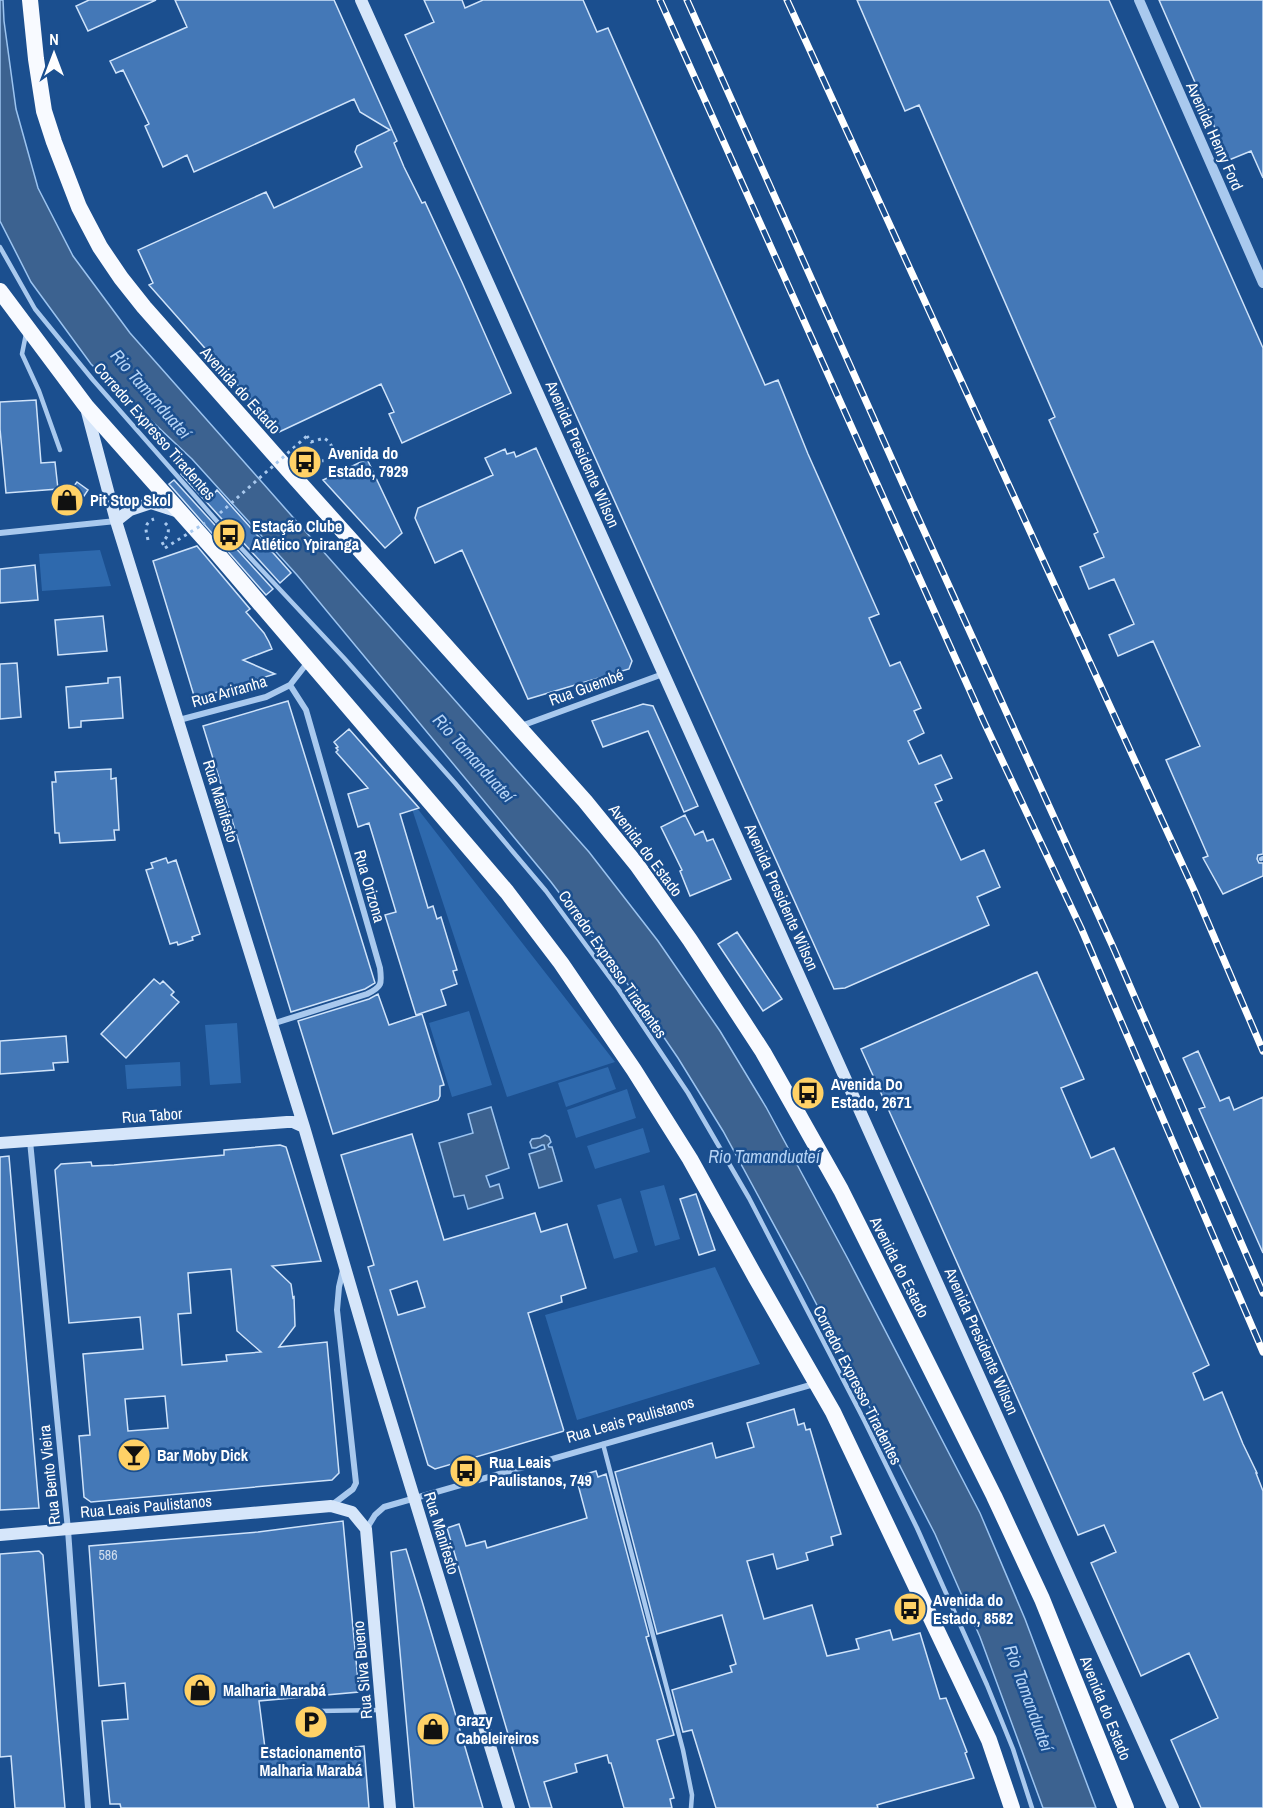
<svg xmlns="http://www.w3.org/2000/svg" width="1263" height="1808" font-family="'Archivo Narrow',sans-serif">
<style>
.green{fill:#2e69ad}
.water{fill:#3c6290;stroke:#9cc4f0;stroke-width:1.5}
.building{fill:#4478b7;stroke:#cfe3fa;stroke-width:1.5;fill-rule:evenodd}
.lines{fill:none;stroke-linecap:round;stroke-linejoin:round}
.path{stroke:#a9c9ee;stroke-width:3;stroke-dasharray:3 4.5;stroke-linecap:butt}
.service{stroke:#a9c9ee;stroke-width:4.5}
.minor{stroke:#a9c9ee;stroke-width:6}
.tertiary{stroke:#a9c9ee;stroke-width:10}
.secondary{stroke:#d6e6fa;stroke-width:12}
.trunk{stroke:#f8faff;stroke-width:16}
.rail-casing{stroke:#fff;stroke-width:7}
.rail{stroke:#1b4f8f;stroke-width:4.5;stroke-dasharray:14;stroke-linecap:butt}
.path-bridge{stroke:#a9c9ee;stroke-width:3;stroke-dasharray:3 4.5;stroke-linecap:butt}
.service-bridge{stroke:#a9c9ee;stroke-width:4.5}
.labels{text-anchor:middle;dominant-baseline:central;stroke-width:5;stroke-linejoin:round;paint-order:stroke}
.number-label{font-size:14px;fill:#d0dded}
.street-label{font-size:16px;fill:#fff;stroke:#1b4f8f}
.poi-label{font-size:16px;font-weight:bold;fill:#fff;stroke:#1b4f8f;text-anchor:start}
.water-label{font-size:18px;font-style:italic;fill:#b5d3f5;stroke:#1b4f8f}
</style>
<rect width="100%" height="100%" fill="#1b4f8f"/>
<!-- green -->
<path class="green" d="M100,550L111,586L42,591L39,554Z
M417,808L615,1062L507,1097L412,809Z
M469,1011L492,1085L452,1097L429,1023Z
M237,1023L241,1083L210,1085L205,1025Z
M180,1062L181,1086L127,1089L125,1065Z
M608,1067L616,1089L566,1107L558,1083Z
M627,1089L636,1118L576,1138L567,1110Z
M643,1128L650,1152L595,1169L587,1146Z
M664,1185L680,1239L655,1246L640,1191Z
M621,1198L638,1252L614,1259L597,1205Z
M715,1267L760,1364L577,1420L545,1315Z"/>
<!-- water -->
<path class="water" d="M0,0H3L4,21L16,109L38,188L73,256L130,333L589,852L658,941L720,1031L766,1107L848,1259L980,1513L1025,1619L1096,1808H1043L980,1637L935,1534L805,1282L723,1131L678,1058L618,970L551,882L297,575L192,459L91,364L31,282L0,221Z
M491,1107L509,1168L486,1176L490,1187L499,1184L503,1198L468,1209L464,1195L454,1197L439,1143L473,1133L468,1114Z
M545,1135L549,1137L551,1142L548,1145L549,1147H552L562,1181L539,1188L529,1154L545,1149L544,1145H542L536,1148H532L530,1142L532,1139L540,1138Z"/>
<!-- building -->
<path class="building" d="M89,0H156L88,31L76,6Z
M175,0H334L397,141L394,143L404,167L422,203L425,202L462,282L511,393L402,443L389,414L394,412L381,384L279,432L149,285L153,283L138,250L266,192L274,208L362,167L355,152L357,146L390,130L360,112L354,99L194,172L187,155L163,167L145,126L149,124L123,70L116,73L110,61L187,27Z
M424,0H462L465,8L483,0H583L597,32L608,28L765,385L778,380L808,454L879,614L869,618L890,666L900,662L921,708L914,711L924,733L908,741L919,764L941,755L952,778L935,785L942,800L935,803L961,860L984,850L1000,887L977,897L989,925L845,988L834,989L405,35L434,22Z
M857,0H1109L1263,348V854L1258,855L1257,859L1259,863H1263V876L1223,894L1203,858L1208,856L1166,760L1200,746L1153,641L1118,656L1109,635L1134,624L1114,579L1089,589L1080,567L1104,557L1094,534L1098,532L1049,420L1055,417L919,105L905,111Z
M1159,0H1263V178L1251,151L1229,160Z
M36,400L41,463L55,462L58,489L6,493L0,429V402Z
M536,448L632,661L629,669L528,699L462,550L435,563L415,518L418,508L493,475L485,458L505,449L507,454L514,452L516,457Z
M367,459L402,533L385,548L323,480Z
M187,468L212,496L217,490L291,573L280,583L181,474Z
M174,480L273,589L266,595L169,484Z
M77,482L88,490L78,505L66,496Z
M197,546L250,609L246,612L264,633L269,642L272,649L243,660L275,674L195,699L153,561Z
M35,565L38,600L0,603V569Z
M103,616L107,651L58,655L55,620Z
M17,663L21,717L0,719V664Z
M120,677L123,718L81,721V727L69,728L66,687L108,683V678Z
M288,701L375,983L365,989L291,1012L203,726Z
M643,704L653,706L698,806L684,812L648,731L603,747L592,721Z
M349,729L419,808L400,814L428,908L433,906L437,919L441,917L457,970L453,971L457,984L441,990L446,1005L416,1015L385,915L396,912L369,823L358,827L348,794L368,788L336,752L338,750L336,748L338,747L334,742Z
M111,769V779L116,778L119,830H114L115,840L60,843L59,833H55L52,782H56L55,772Z
M685,815L695,835L703,831L707,841L713,839L731,879L690,896L680,871L682,870L661,827Z
M166,858L168,863L176,860L200,934L192,937L193,940L178,945L177,942L170,944L146,870L153,868L151,863Z
M737,932L782,999L763,1011L718,944Z
M1037,972L1084,1079L1061,1088L1091,1158L1114,1148L1209,1365L1193,1373L1204,1400L1222,1392L1243,1444L1257,1473H1256L1263,1491V1808H1201L1171,1740L1218,1718L1189,1653L1141,1676L1091,1563L1116,1552L1104,1525L1078,1535L928,1197L861,1049Z
M154,979L160,984L163,981L174,992L171,995L179,1002L126,1058L101,1034Z
M378,994L389,1025L422,1014L444,1085L440,1086V1096L438,1100L333,1134L298,1021L369,999Z
M66,1036L68,1062L53,1063L54,1070L0,1074V1041Z
M1198,1051L1220,1101L1229,1097L1234,1110L1263,1097V1253L1199,1109L1205,1107L1183,1058Z
M412,1134L444,1240L535,1213L541,1232L567,1224L586,1288L561,1296L562,1302L528,1313L564,1431L435,1469L428,1465L387,1330L368,1267L374,1265L341,1155ZM417,1281L425,1307L398,1315L390,1290Z
M280,1145L286,1147L287,1150L321,1261L272,1266L291,1284L293,1298L294,1297L295,1326L279,1347L327,1342L339,1473L332,1480L91,1502L84,1497L79,1436L90,1435L83,1354L143,1349L140,1317L69,1323L55,1170L61,1164L91,1162L92,1166L114,1165L224,1155V1150ZM231,1269L237,1331L261,1352L226,1355L227,1361L182,1365L178,1314L191,1313L188,1273ZM165,1396L168,1428L128,1431L125,1399Z
M9,1156L39,1508L0,1510V1157Z
M696,1194L715,1250L699,1255L680,1199Z
M794,1409L798,1425L804,1423L806,1430L810,1429L841,1534L831,1537L833,1545L806,1553L808,1560L777,1569L773,1554L747,1561L764,1619L812,1605L827,1656L859,1649L856,1639L890,1630L893,1640L920,1633L940,1699L946,1698L967,1752L965,1753L974,1778L880,1804L877,1805L878,1808H716L692,1730L683,1732L672,1690L732,1672L730,1666L736,1664L722,1615L657,1634L615,1472L712,1443L716,1458L754,1447L747,1423Z
M596,1471L598,1477L606,1474L649,1636L646,1637L674,1735L657,1740L674,1798L670,1799L672,1808H624L611,1763H609L607,1755L575,1764L577,1772L544,1782L552,1808H530L447,1528L459,1524L466,1546L485,1541L487,1548L587,1518L576,1477Z
M343,1521L359,1692L259,1701L266,1756L364,1746L369,1808H121L120,1804H110L102,1721L128,1719L125,1683L99,1686L89,1546L258,1532Z
M406,1549L422,1601L483,1808H414L391,1552Z
M39,1551L43,1555L65,1808H15L11,1756L0,1757V1554Z"/>
<g class="lines">
<!-- path -->
<path class="path" d="M302,460L309,454C328,472 343,450 324,438L311,442L307,436
M165,523L168,526C169,533 168,537 162,542L165,548
M148,540C146,531 143,523 154,519"/>
<!-- service -->
<path class="service" d="M26,334L22,354L39,391L60,450
M1261,859L1263,858
M603,1444L683,1750L692,1795L691,1808
M318,1711L379,1710"/>
<!-- minor -->
<path class="minor" d="M0,533L116,521
M179,720L266,697L290,685L308,662
M521,726L663,674
M272,1024L367,994C382,987 382,984 380,968L306,710L290,685
M30,1141L68,1530L88,1808
M332,1505L353,1489L356,1483L337,1310L339,1287L343,1270
M367,1528L375,1515L384,1507L814,1384"/>
<!-- tertiary -->
<path class="tertiary" d="M1139,0L1263,283"/>
<!-- secondary -->
<path class="secondary" d="M361,0L1173,1808
M86,408L116,521L304,1127L372,1360L509,1808
M116,521L130,510L151,503L179,512
M0,1143L287,1122H293L304,1127
M0,1535L331,1506L352,1512L366,1529L390,1808"/>
<!-- trunk -->
<path class="trunk" d="M30,0L36,59L44,111L54,142L79,207L100,247L121,278L144,307L289,471L585,801L637,865L690,940L763,1052L841,1190L994,1496L1042,1599L1126,1808
M0,291L86,406L215,551L507,892L561,963L634,1070L690,1159L756,1278L833,1412L989,1740L1012,1808"/>
<defs>
<path id="rail" d="M660,0L984,722L1081,928L1263,1352
M687,0L915,511L1113,947L1263,1293
M787,0L1194,890L1263,1051"/>
</defs>
<!-- rail casing -->
<use href="#rail" class="rail-casing"/>
<!-- rail -->
<use href="#rail" class="rail"/>
<!-- path-bridge -->
<path class="path-bridge" d="M220,513L307,436
M165,548L205,523"/>
<!-- service-bridge -->
<path class="service-bridge" d="M0,247L35,309L93,380L229,535L344,658L455,783L546,891L619,990L688,1093L749,1198L864,1420L917,1528L987,1685L1013,1749L1032,1808"/>
</g>
<!-- icons -->
<defs>
<symbol id="bus-disc" viewBox="-11 -11 22 22"><circle r="9.5" fill="#ffd166" stroke="#1b4f8f"/><path d="M-5-6H5V4H4V6H2V4H-2V6H-4V4H-5ZM-3.5-4V0h7V-4ZM-3.5 1.2v1.5H-2V1.2ZM2 1.2v1.5H3.5V1.2Z" fill="#111"/></symbol>
<symbol id="shop-disc" viewBox="-11 -11 22 22"><circle r="9.5" fill="#ffd166" stroke="#1b4f8f"/><path d="M-5-2.5h2.3a2.7 3.5 0 0 1 5.4 0H5L5.5 6h-11ZM-1.5-2.5h3a1.5 2.3 0 0 0-3 0Z" fill="#111"/></symbol>
<symbol id="bar-disc" viewBox="-11 -11 22 22"><circle r="9.5" fill="#ffd166" stroke="#1b4f8f"/><path d="M-6-5H6L.8 .8V4.5H3.5V6h-7V4.5H-.8V.8Z" fill="#111"/></symbol>
<symbol id="parking-disc" viewBox="-11 -11 22 22"><circle r="9.5" fill="#ffd166" stroke="#1b4f8f"/><path d="M-3.5-5.5H1a3.5 3.5 0 0 1 0 7H-1V5.5H-3.5ZM-1-3.4V-.6H.8a1.4 1.4 0 0 0 0-2.8Z" fill="#111"/></symbol>
</defs>
<g fill-rule="evenodd">
<use href="#bus-disc" x="286" y="443" width="38" height="38"/>
<use href="#shop-disc" x="48" y="481" width="38" height="38"/>
<use href="#bus-disc" x="210" y="516" width="38" height="38"/>
<use href="#bus-disc" x="789" y="1074" width="38" height="38"/>
<use href="#bar-disc" x="115" y="1436" width="38" height="38"/>
<use href="#bus-disc" x="447" y="1452" width="38" height="38"/>
<use href="#bus-disc" x="891" y="1590" width="38" height="38"/>
<use href="#shop-disc" x="181" y="1671" width="38" height="38"/>
<use href="#parking-disc" x="292" y="1703" width="38" height="38"/>
<use href="#shop-disc" x="414" y="1710" width="38" height="38"/>
</g>
<g class="labels">
<!-- number labels -->
<g class="number-label">
<text x="108" y="1555">586</text>
</g>
<!-- street labels -->
<g class="street-label">
<text transform="translate(1215 136) rotate(66)">Avenida Henry Ford</text>
<text transform="translate(241 390) rotate(48)">Avenida do Estado</text>
<text transform="translate(155 431) rotate(49)">Corredor Expresso Tiradentes</text>
<text transform="translate(583 454) rotate(66)">Avenida Presidente Wilson</text>
<text transform="translate(586 687) rotate(-20)">Rua Guembé</text>
<text transform="translate(229 691) rotate(-16)">Rua Ariranha</text>
<text transform="translate(221 801) rotate(73)">Rua Manifesto</text>
<text transform="translate(646 850) rotate(53)">Avenida do Estado</text>
<text transform="translate(370 886) rotate(74)">Rua Orizona</text>
<text transform="translate(782 897) rotate(66)">Avenida Presidente Wilson</text>
<text transform="translate(613 964) rotate(55)">Corredor Expresso Tiradentes</text>
<text transform="translate(152 1115) rotate(-4)">Rua Tabor</text>
<text transform="translate(900 1267) rotate(63)">Avenida do Estado</text>
<text transform="translate(982 1341) rotate(66)">Avenida Presidente Wilson</text>
<text transform="translate(858 1385) rotate(63)">Corredor Expresso Tiradentes</text>
<text transform="translate(630 1419) rotate(-16)">Rua Leais Paulistanos</text>
<text transform="translate(49 1475) rotate(-96)">Rua Bento Vieira</text>
<text transform="translate(146 1506) rotate(-5)">Rua Leais Paulistanos</text>
<text transform="translate(442 1533) rotate(73)">Rua Manifesto</text>
<text transform="translate(362 1670) rotate(-95)">Rua Silva Bueno</text>
<text transform="translate(1106 1708) rotate(68)">Avenida do Estado</text>
</g>
<!-- poi labels -->
<g class="poi-label">
<text x="328" y="453">Avenida do<tspan x="328" dy="18">Estado, 7929</tspan></text>
<text x="90" y="500">Pit Stop Skol</text>
<text x="252" y="526">Estação Clube<tspan x="252" dy="18">Atlético Ypiranga</tspan></text>
<text x="831" y="1084">Avenida Do<tspan x="831" dy="18">Estado, 2671</tspan></text>
<text x="157" y="1455">Bar Moby Dick</text>
<text x="489" y="1462">Rua Leais<tspan x="489" dy="18">Paulistanos, 749</tspan></text>
<text x="933" y="1600">Avenida do<tspan x="933" dy="18">Estado, 8582</tspan></text>
<text x="223" y="1690">Malharia Marabá</text>
<text x="456" y="1720">Grazy<tspan x="456" dy="18">Cabeleireiros</tspan></text>
<text x="311" y="1752" text-anchor="middle">Estacionamento<tspan x="311" dy="18">Malharia Marabá</tspan></text>
</g>
<!-- water labels -->
<g class="water-label">
<text transform="translate(151 394) rotate(49)">Rio Tamanduateí</text>
<text transform="translate(474 758) rotate(48)">Rio Tamanduateí</text>
<text x="764" y="1156">Rio Tamanduateí</text>
<text transform="translate(1029 1698) rotate(70)">Rio Tamanduateí</text>
</g>
</g>
<!-- north arrow -->
<g transform="translate(54 54)" stroke="#1b4f8f" stroke-width="4.5" paint-order="stroke">
<path d="M0-4.5L10 22L0 15L-10 22Z" fill="#ffffff"/>
<text y="-9" font-size="16" font-weight="bold" text-anchor="middle" fill="#ffffff">N</text>
</g>
</svg>
